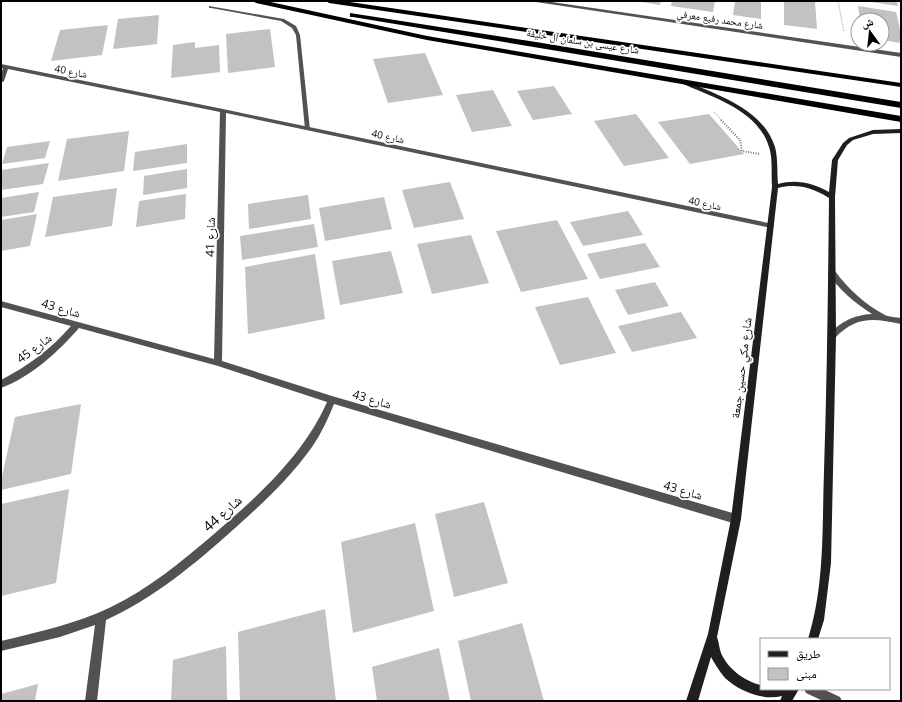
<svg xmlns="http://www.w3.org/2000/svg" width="902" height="702" font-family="'Open Sans','Noto Naskh Arabic',sans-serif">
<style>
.building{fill:#c2c2c2}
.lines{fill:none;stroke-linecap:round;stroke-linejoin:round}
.path-far1{stroke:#747474;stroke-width:1.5;stroke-dasharray:0.5 1.5;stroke-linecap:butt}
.path{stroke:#747474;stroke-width:2;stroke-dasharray:1 1.5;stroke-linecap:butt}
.lane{fill:#525252;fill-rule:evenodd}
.street{fill:#525252;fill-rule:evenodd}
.secondary{fill:#1f1f1f;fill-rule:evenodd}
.highway{fill:#000;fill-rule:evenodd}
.labels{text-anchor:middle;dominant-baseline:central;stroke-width:3.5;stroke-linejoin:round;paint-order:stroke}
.far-street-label{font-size:10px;fill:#000;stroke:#fff}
.street-label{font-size:12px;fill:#000;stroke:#fff}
.near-street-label{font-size:14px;fill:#000;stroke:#fff}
</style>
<rect width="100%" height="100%" fill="#fff"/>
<!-- building -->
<path class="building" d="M636,1H661L660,5Z
M672,1H715L713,12L671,6Z
M735,1H761V19L733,15Z
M784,1H815L817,29L784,25Z
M871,1H897L898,6L871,2Z
M858,6L896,12L901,33V43L882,40V20H860Z
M159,15L157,44L113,49L118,19Z
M108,25L102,55L51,61L60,30Z
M270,29L275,67L228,73L226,34Z
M195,42V48L219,45L220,72L171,78L173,45Z
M425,53L443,95L388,103L373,59Z
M554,86L572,114L533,120L517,91Z
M493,90L512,126L472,132L456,95Z
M636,114L669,158L624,166L594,121Z
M709,114L744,154L690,164L658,122Z
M129,131L124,171L58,181L67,139Z
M50,141L45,158L2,164L7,147Z
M187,144V163L133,171L135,152Z
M49,163L43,184L1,190V170Z
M187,169V188L143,195L144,176Z
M450,182L464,219L414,228L402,190Z
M117,188L112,226L45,237L53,197Z
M39,192L34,212L1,217V198Z
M186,194L185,219L136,227L139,201Z
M308,195L311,219L249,229L248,204Z
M384,197L392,229L325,241L319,208Z
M628,211L643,235L583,246L570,222Z
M37,214L30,246L1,251V220Z
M557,220L588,279L521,292L496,231Z
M314,224L318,247L242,260L240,236Z
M471,235L489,283L432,294L417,244Z
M645,243L660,267L600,279L587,254Z
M391,251L403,293L340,305L332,261Z
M315,254L325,319L248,334L245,267Z
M655,282L669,306L628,315L615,290Z
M588,297L616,353L560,365L535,307Z
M681,312L697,338L632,352L618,326Z
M81,404L71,474L1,490V481L15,417Z
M69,489L56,583L1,596V504Z
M484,502L508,583L454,597L435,514Z
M415,523L434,611L353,633L341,542Z
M325,609L336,701H240L238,632Z
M522,623L544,701H471L458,641Z
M226,646L227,701H171L173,660Z
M439,648L450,701H377L372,667Z
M38,684L35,701H1V694Z"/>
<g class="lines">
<!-- path-far1 -->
<path class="path-far1" d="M838,1L844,32
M714,112L722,121"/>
<!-- path -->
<path class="path" d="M721,120L740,140L742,151L759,154"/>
<!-- lane -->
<path class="lane" d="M209,6L284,19L296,26L300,35L310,130H306L305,129L296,35L292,28L281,21L211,8H209Z
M804,689H823L840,697L842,701H823L806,693Z"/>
<!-- street -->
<path class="street" d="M534,1H545L901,53V57L536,2Z
M1,64L223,109L773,224L774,226L771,228L226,113L222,361L332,396L736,514L739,516L741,519L739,522L736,524L334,404C328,419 321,434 312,447C290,478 262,504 234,529C195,564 154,598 106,620L97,701H85L95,625L60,637L1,651V641C38,632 76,624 111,607C149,589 182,561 214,534C258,496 303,456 327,402L218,366L79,328C58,352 31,377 1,388V380C28,366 51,349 71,326L1,307V301L214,359L220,112L8,69L4,81L1,83V74L3,68H1Z
M832,270L835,271C848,289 866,305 885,315C889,317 896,317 901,318V324C873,318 856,316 835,338H829L828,336L829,334C842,321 854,315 872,314C855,303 839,290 828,273Z"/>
<!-- secondary -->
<path class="secondary" d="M681,81H685C718,95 763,109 775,147C778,158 777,172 778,184C796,179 813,183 829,192L832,160L843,143L849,138L873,130L901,129V133L873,134L853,140L847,145L838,160L835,197L836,336L831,563L824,620L818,639H808C825,585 822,526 824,471C827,380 828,289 829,198C813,188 797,183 778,188L741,519L717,637C719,642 719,648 721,653C728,669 744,681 761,685V689H799L792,701H780L782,696C763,701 739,691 725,678C719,671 715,664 711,657L698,701H686L708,634L731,519L772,187C771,174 773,159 769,147C758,110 712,97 681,83Z"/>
<!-- highway -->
<path class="highway" d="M253,1H266L427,36L901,116V122L427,40L256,3Z
M326,1H343L901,83V87L329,3Z
M350,13L536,42L901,102V108L353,17H350Z"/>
</g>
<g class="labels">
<!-- far-street labels -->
<g class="far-street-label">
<text transform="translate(720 19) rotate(8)">شارع محمد رفيع معرفي</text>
<text transform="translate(583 41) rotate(9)">شارع عيسى بن سلمان آل خليفة</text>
<text transform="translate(71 71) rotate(11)">شارع 40</text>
<text transform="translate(388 136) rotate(12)">شارع 40</text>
<text transform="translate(705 203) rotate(12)">شارع 40</text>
</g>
<!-- street labels -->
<g class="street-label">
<text transform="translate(210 237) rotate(-89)">شارع 41</text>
<text transform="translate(61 308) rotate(16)">شارع 43</text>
<text transform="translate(34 348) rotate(-37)">شارع 45</text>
<text transform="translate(741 368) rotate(-83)">شارع مكي حسين جمعة</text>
<text transform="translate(372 399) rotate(16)">شارع 43</text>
<text transform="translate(683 490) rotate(16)">شارع 43</text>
</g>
<!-- near-street labels -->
<g class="near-street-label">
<text transform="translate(222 513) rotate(-42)">شارع 44</text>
</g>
</g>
<!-- border -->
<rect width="902" height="702" fill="none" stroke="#000000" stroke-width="4"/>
<!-- legend -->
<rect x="760" y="638" width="130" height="52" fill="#ffffff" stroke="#999999"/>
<rect x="768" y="651" width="20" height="6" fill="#1f1f1f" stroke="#999999"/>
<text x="796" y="658" font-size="12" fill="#000000">طريق</text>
<rect x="768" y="668" width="20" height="12" fill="#c2c2c2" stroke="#999999"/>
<text x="796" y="678" font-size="12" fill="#000000">مبنى</text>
<!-- north arrow -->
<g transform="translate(870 32) rotate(345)"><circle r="19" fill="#ffffff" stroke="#999999"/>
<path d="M0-3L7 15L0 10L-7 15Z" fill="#000000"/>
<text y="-6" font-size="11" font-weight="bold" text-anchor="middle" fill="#000000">ش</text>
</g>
</svg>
